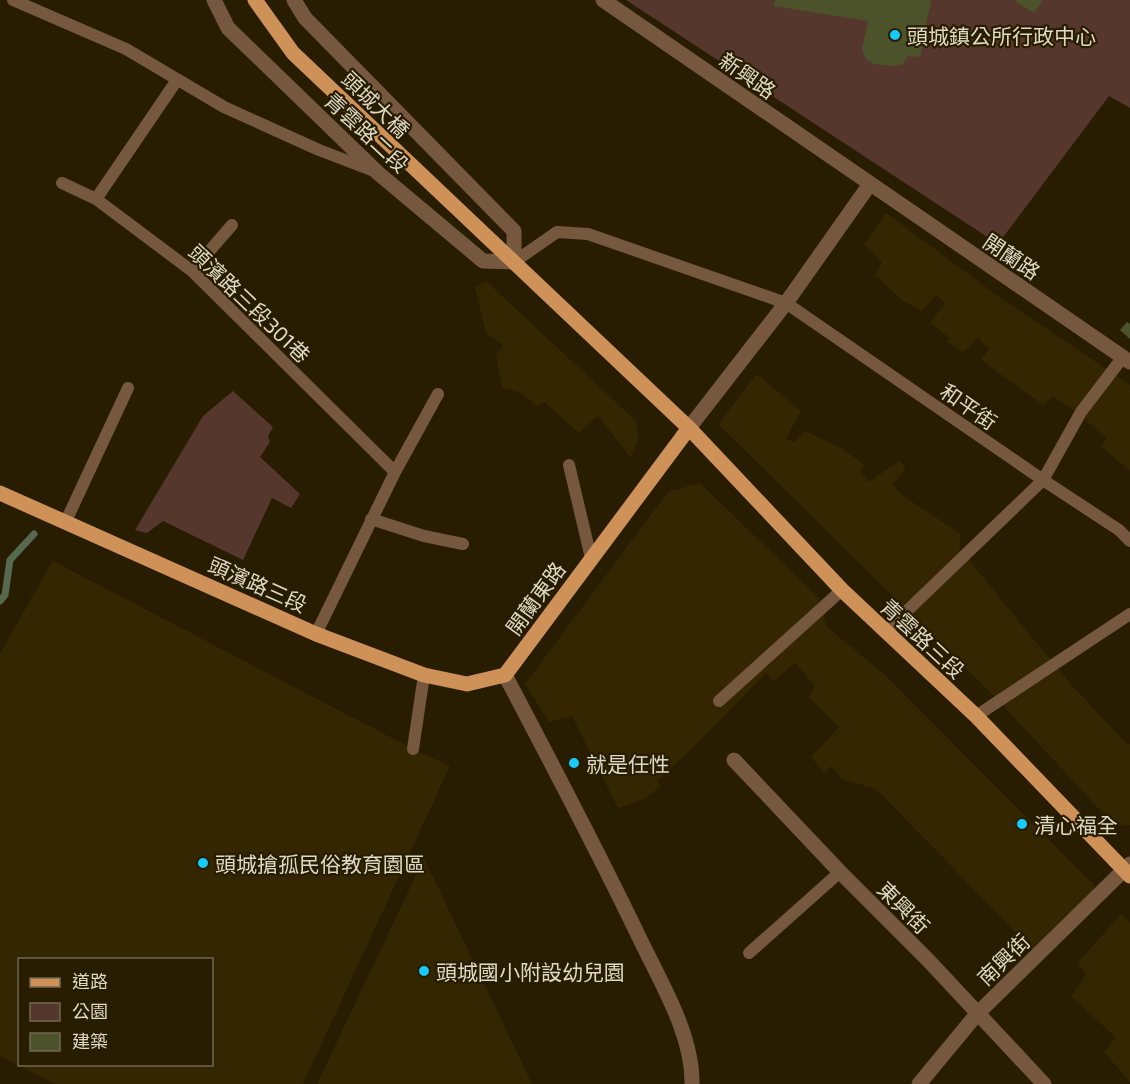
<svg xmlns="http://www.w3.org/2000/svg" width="1130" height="1084" font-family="'Exo 2','Noto Sans TC',sans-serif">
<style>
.built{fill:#332600;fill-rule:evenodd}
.green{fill:#55372e}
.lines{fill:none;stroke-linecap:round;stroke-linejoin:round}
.stream{stroke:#56694f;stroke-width:7}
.building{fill:#4c532a}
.service{stroke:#76583e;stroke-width:12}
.minor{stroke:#76583e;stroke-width:15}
.tertiary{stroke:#76583e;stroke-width:15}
.primary{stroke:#ce9157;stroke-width:15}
.poi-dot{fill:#18cafc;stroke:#281d00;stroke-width:2}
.labels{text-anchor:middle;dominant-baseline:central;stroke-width:4.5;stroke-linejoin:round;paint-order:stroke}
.poi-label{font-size:21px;fill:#dfd9c7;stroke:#281d00;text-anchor:start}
.street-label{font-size:21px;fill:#dfd9c7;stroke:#281d00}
</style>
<rect width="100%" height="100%" fill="#281d00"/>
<!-- built -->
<path class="built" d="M886,213L1001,298L1130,385V471L1101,446L1107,438L1073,410L1053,396L1043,405L981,360L989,349L978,338L963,352L946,341L950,338L930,323L945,303L936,295L922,311L903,301L875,275L882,262L864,245Z
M486,281L637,422L638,439L631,458L598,416L579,433L544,402L537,406L521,393L502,388L496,355L503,346L486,333L475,287Z
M757,374L801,411L786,439L794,442L805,431L841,448L865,465L860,472L869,482L899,461L906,467L893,485L902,495L961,534L959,548L1068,681L1128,745L1130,744V825L1115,826L994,696L718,424Z
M700,483L819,598L827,627L883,673L1096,887L1032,949L876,789L842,779L831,766L824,773L811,757L839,727L809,697L815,686L795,663L774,681L766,673L697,744L657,781L661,786L643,800L618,808L572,716L549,722L525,684L668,492Z
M53,561L413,749L450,766L303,1084H55L0,1056V653ZM20,960H212V1064H20Z
M424,858L532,1084H317Z
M1121,914L1130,923V1082L1104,1052L1115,1037L1071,996L1086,975L1078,962Z"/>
<!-- green -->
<path class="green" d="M626,0H1130V108L1109,96L998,244Z
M233,391L273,427L268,436L270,442L260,457L300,494L291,508L272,498L243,560L163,521L147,533L135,530L203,416Z"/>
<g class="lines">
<!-- stream -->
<path class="stream" d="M0,601L5,595L10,560L34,534"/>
</g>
<!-- building -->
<path class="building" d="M775,0H931L920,57L908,56L902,65L890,66L874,64L866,59L862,49L868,21L774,6Z
M1014,0H1043L1034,13Z
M1127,322L1130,324V339L1120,330Z"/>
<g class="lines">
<!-- service -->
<path class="service" d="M13,0L126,49L224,107L319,150L374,171
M62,183L96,199L192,271L395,472
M96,199L177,80
M514,262L557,232L588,234L786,303L1043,480L1119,530L1130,541
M192,271L232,225
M569,465L591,558
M371,519L424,536L463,544
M66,521L128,388
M885,632L1043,480L1081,412L1123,357
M316,634L395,472L438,394
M719,701L842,590
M976,716L1130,614
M413,749L424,675
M749,953L840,872"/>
<!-- minor -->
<path class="minor" d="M214,0L228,28L378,173L483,261L514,262V231L305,18L294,0
M689,428L786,303L870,184
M505,675C551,762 597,850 640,939C661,983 693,1035 692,1084
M734,760L840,872L928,960L1044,1084
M919,1084L977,1014L1130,864"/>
<!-- tertiary -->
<path class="tertiary" d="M603,0L1130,362"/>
<!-- primary -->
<path class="primary" d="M255,0L293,53L689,428L842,590L976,716L1130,876
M0,493L316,634L424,675L467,684L505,675L689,428"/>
</g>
<!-- markers -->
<g class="poi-dot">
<circle cx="895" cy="35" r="6"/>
<circle cx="574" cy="763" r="6"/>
<circle cx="1022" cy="824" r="6"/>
<circle cx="203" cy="863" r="6"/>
<circle cx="424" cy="971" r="6"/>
</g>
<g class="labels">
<!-- poi labels -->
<g class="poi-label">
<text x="907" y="35">頭城鎮公所行政中心</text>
<text x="586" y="763">就是任性</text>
<text x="1034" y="824">清心福全</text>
<text x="215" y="863">頭城搶孤民俗教育園區</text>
<text x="436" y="971">頭城國小附設幼兒園</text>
</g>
<!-- street labels -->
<g class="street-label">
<text transform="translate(748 75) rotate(35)">新興路</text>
<text transform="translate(376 104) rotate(44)">頭城大橋</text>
<text transform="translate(367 132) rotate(43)">青雲路二段</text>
<text transform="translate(1012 256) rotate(34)">開蘭路</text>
<text transform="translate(250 303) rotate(44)">頭濱路三段301巷</text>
<text transform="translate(969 406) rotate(35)">和平街</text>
<text transform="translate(258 584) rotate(24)">頭濱路三段</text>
<text transform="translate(535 598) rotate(-54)">開蘭東路</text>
<text transform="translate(923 638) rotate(43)">青雲路三段</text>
<text transform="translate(904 907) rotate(45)">東興街</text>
<text transform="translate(1003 959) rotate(-44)">南興街</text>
</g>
</g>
<!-- legend -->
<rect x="18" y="958" width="195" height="108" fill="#281d00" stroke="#716850" stroke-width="1.5"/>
<rect x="30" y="978" width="30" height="9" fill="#ce9157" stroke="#716850" stroke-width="1.5"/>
<text x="72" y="988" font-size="18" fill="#dfd9c7">道路</text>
<rect x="30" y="1003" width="30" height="18" fill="#55372e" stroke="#716850" stroke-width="1.5"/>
<text x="72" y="1018" font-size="18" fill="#dfd9c7">公園</text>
<rect x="30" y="1033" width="30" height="18" fill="#4c532a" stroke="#716850" stroke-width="1.5"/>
<text x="72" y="1048" font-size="18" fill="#dfd9c7">建築</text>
</svg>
